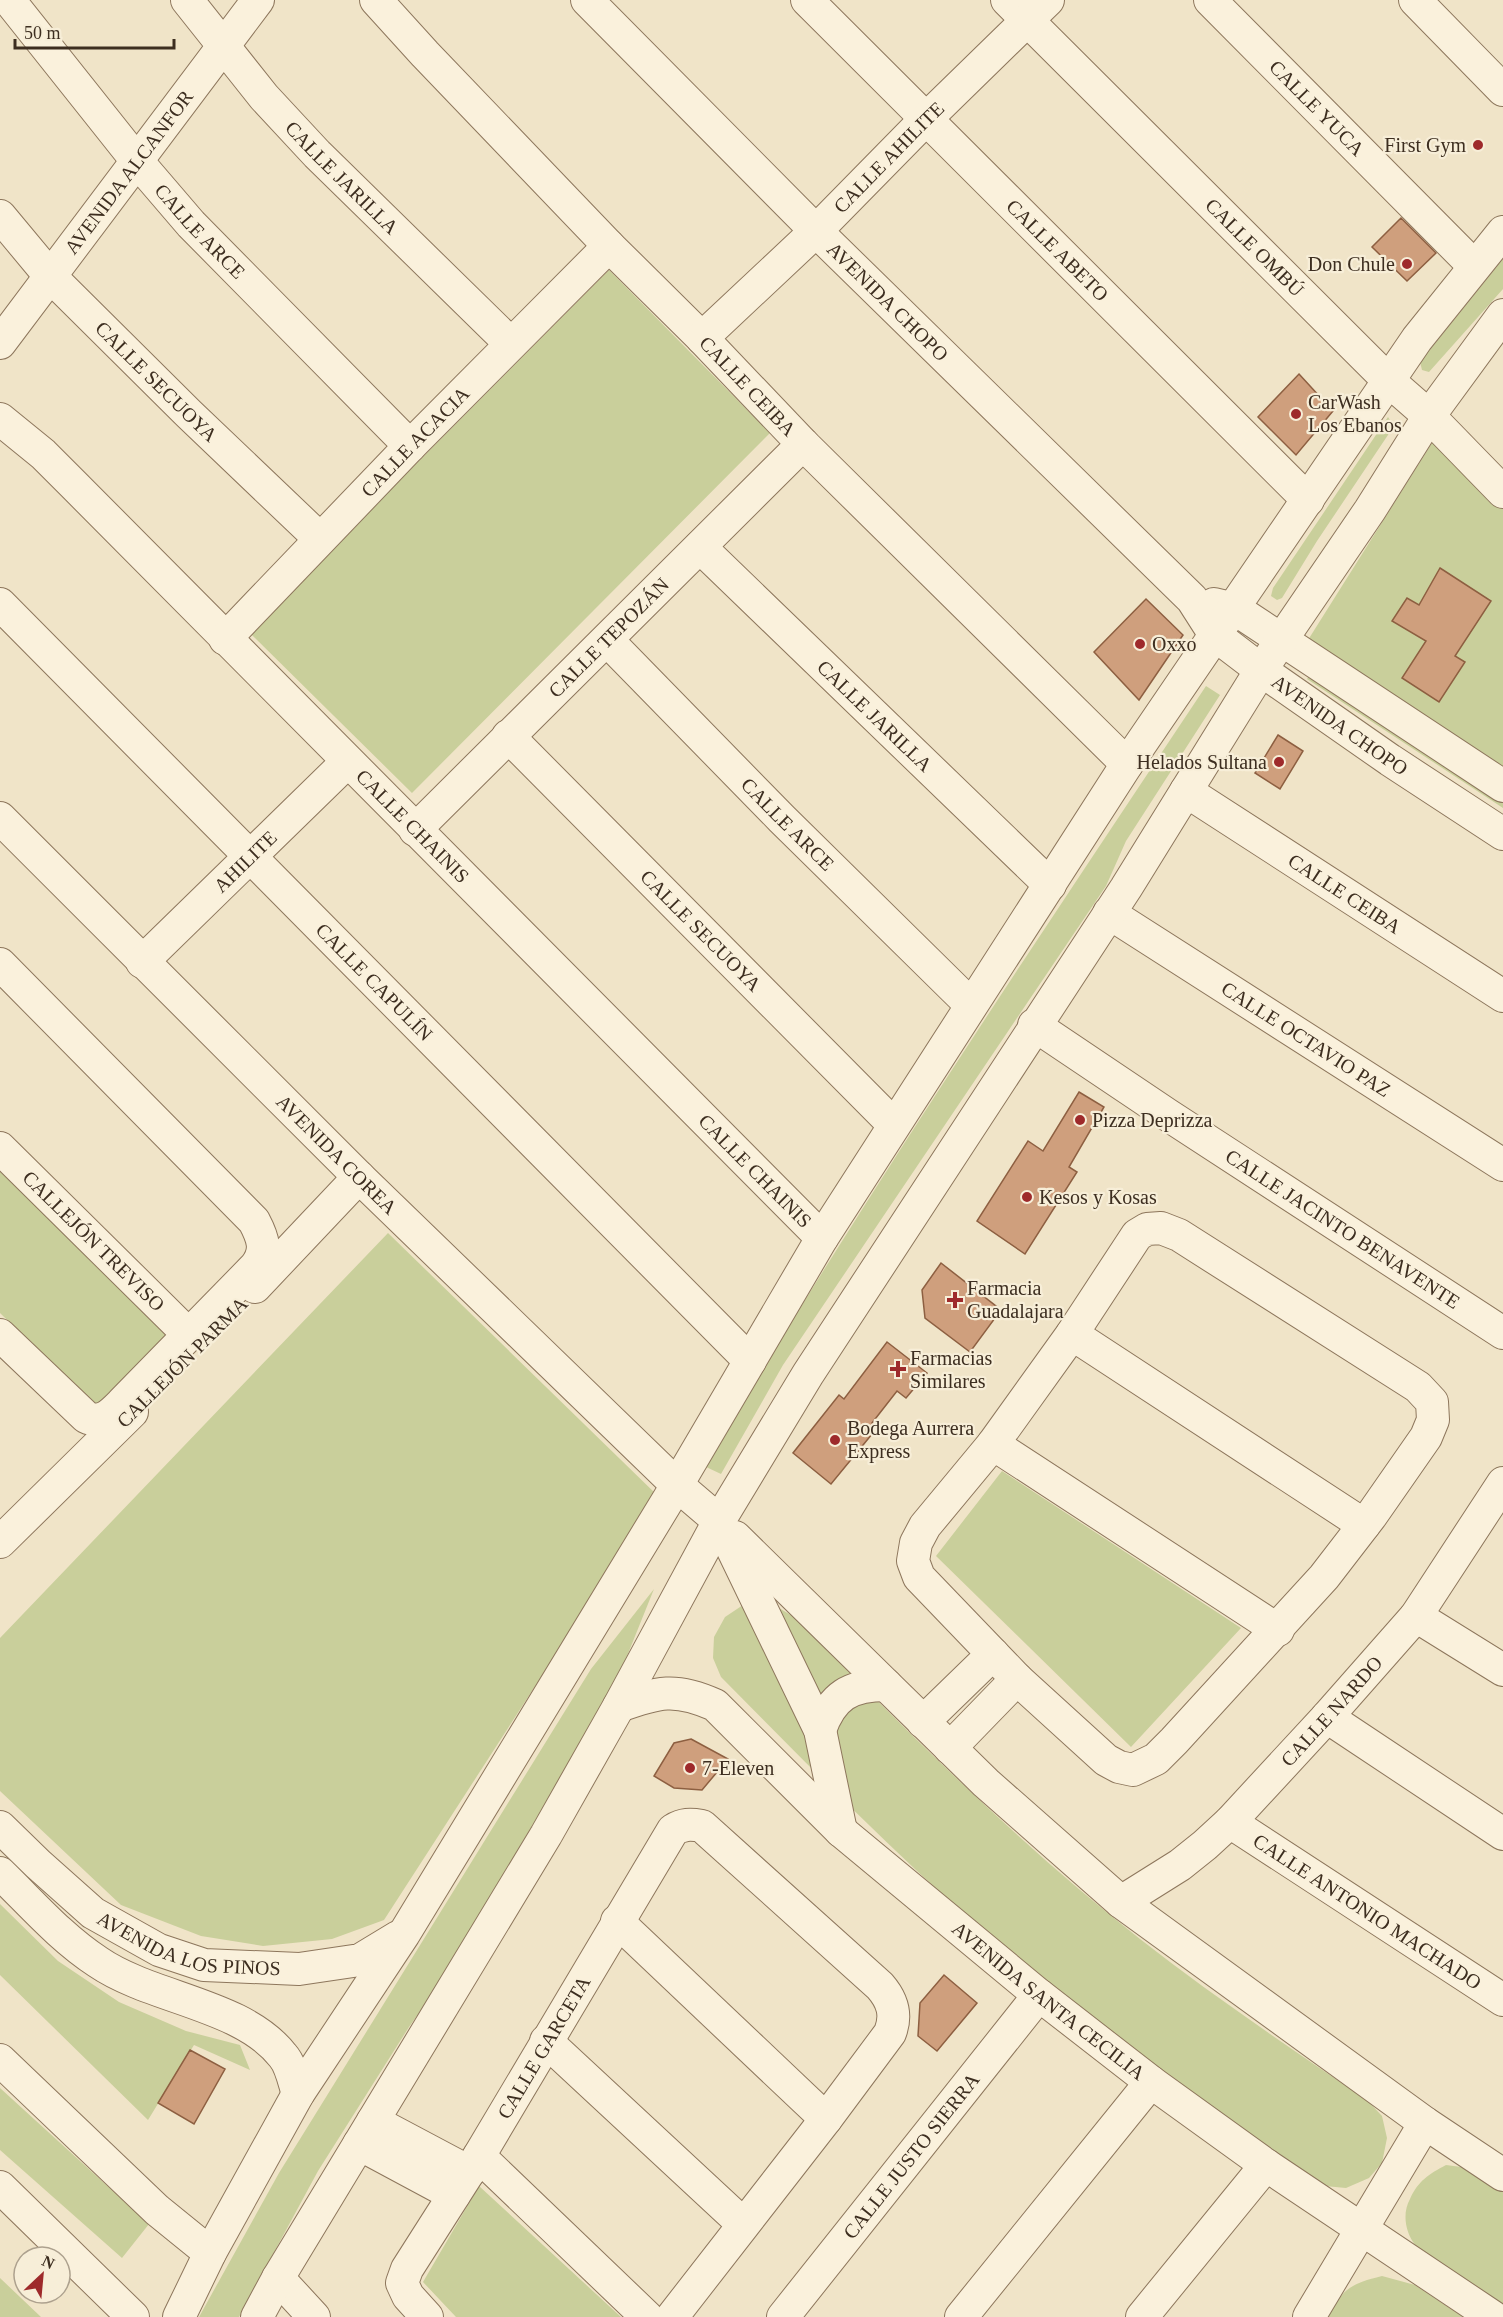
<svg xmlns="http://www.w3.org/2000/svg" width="1503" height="2317" font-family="Georgia,serif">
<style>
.green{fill:#c9cf9b}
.building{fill:#cf9f7d;stroke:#8d5f41;stroke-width:1.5}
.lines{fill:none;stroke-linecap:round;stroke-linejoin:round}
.minor-casing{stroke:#8d765c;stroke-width:34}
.minor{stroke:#faf1dc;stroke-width:32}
.poi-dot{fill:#9e2a2b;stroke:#f7eed8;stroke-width:2}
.labels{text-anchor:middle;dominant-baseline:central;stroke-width:4.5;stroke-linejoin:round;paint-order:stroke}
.street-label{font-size:20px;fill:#3d2e20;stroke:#f7eed8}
.poi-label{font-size:20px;fill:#3d2e20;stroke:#f7eed8;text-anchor:start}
</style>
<rect width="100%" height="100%" fill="#f0e4c8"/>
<!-- green -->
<path class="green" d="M1503,259V289L1429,372L1422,370L1420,362Z
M609,270L770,433L412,793L249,632Z
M1388,417L1394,426L1317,541L1282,598L1277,600L1271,596L1273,588Z
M1437,435L1503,504V767L1308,640Z
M1313,670L1503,794V808L1307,679Z
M1206,686L1220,695L1126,841L1106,886L783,1365L721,1474L704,1466C862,1200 1035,943 1206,686Z
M0,1163L172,1333L98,1409L0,1313Z
M388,1233L658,1496L384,1920L332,1939L263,1946L201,1936L121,1905L0,1791V1638Z
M1002,1471L1241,1628L1131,1747L936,1556Z
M654,1589L615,1686L433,1993L409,2027L318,2171L239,2317H199L279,2173L591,1669Z
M769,1602L794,1617C905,1729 1016,1842 1140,1939C1213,1996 1290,2048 1367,2100L1382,2116L1387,2138L1382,2163L1369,2178L1346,2188L1325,2186C1195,2099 1067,2008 952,1903C872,1831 797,1754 721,1677L713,1658L714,1637L725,1617L746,1603Z
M0,1904L58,1961L119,2002L186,2031L240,2045L250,2070L194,2045L148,2120L0,1975Z
M0,2088L149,2224L122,2258L0,2150Z
M1446,2165L1469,2168L1503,2187V2308C1477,2290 1437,2269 1416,2246C1405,2233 1402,2213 1410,2199C1418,2181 1429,2174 1446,2165Z
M479,2186L621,2317H456L423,2282Z
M1382,2276L1415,2285L1463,2317H1327C1344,2288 1350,2284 1382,2276Z
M0,2278L41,2317H0Z"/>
<!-- building -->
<path class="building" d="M1401,218L1436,253L1407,281L1372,247Z
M1299,374L1333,411L1296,455L1258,417Z
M1440,568L1491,601L1455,656L1465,662L1439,702L1402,678L1426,641L1392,621L1407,598L1419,605Z
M1146,599L1183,635L1139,700L1094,652Z
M1278,735L1303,751L1280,789L1255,773Z
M1079,1092L1104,1107L1069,1167L1077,1172L1025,1254L977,1221L1028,1141L1043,1151Z
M941,1263L1001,1310L970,1352L925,1318L922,1290Z
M887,1342L927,1373L906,1398L897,1391L872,1423L877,1428L831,1484L793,1453L839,1395L844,1399Z
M691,1739L728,1759L702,1790L674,1788L654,1776L674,1743Z
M944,1975L977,2003L937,2051L918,2036L920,2003Z
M190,2050L225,2069L194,2124L158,2103Z"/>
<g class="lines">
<defs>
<g id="minor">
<path id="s1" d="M9,0L137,161L191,224L410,446"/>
<path id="s2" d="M187,0L264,97L317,154L510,343"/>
<path id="s3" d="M376,0L425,54L609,246L702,338L803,444L1127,764"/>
<path id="s4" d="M587,0L816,231L1192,599L1215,635L1261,670L1390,760L1503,834"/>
<path id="s5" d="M807,0L1308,500"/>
<path id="s6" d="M1007,0L1389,381L1429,416L1503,492"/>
<path id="s7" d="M1210,0L1474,266"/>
<path d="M1415,0L1503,90"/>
<path id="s8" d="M0,216L50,276L189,414L320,539"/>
<path id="s9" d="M702,338L816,231L925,120L1048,0"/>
<path id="s10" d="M0,343L258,0"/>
<path id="s11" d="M0,419L43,454L74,485L822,1238"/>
<path id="s12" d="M700,547L1050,885"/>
<path id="s13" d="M0,604L750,1361"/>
<path d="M1214,604L1235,609L1503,786"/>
<path id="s14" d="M225,639L410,446L609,246"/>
<path id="s15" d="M607,640L782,819L971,1005"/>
<path id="s16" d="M508,736L894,1125"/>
<path id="s17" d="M1186,791L1503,996"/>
<path id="s18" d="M0,818L359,1177L677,1485L719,1521L820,1730L841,1831"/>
<path id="s19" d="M415,830L803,444"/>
<path id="s20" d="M1109,913L1503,1165"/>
<path id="s21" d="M142,962L347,762"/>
<path d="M0,964L254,1221C263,1238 268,1251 255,1267L123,1402C112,1413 102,1425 86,1417L0,1335"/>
<path id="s22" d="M1034,1025L1168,1115L1503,1333"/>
<path id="s23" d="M0,1148L188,1334"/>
<path d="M1161,1228L1179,1235L1418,1387L1432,1402L1433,1420L1426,1437L1371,1516L1324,1577L1174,1741L1156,1759L1133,1770L1119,1767L1106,1760L1017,1679L919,1577L913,1561L916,1543L925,1526L993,1444L1072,1334L1137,1235L1147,1229Z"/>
<path d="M255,1287L359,1177"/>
<path d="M1072,1334L1364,1525"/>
<path d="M993,1444L1278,1630"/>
<path d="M735,1537L986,1783L1121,1902L1425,2123L1503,2175"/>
<path d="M0,1542L132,1412"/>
<path d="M1416,1616L1503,1670"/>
<path id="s24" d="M619,1706C658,1692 675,1687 715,1705L841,1831L1039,1995L1151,2082L1266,2165L1493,2317"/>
<path d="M1327,1717L1503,1834"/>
<path d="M923,1722L993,1654"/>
<path d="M820,1730C832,1696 850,1685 886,1685"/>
<path d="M950,1748L1017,1679"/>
<path id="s25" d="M1230,1822L1503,2000"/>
<path id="s26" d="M0,1827L38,1864L93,1913L159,1950L204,1965L299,1969L360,1960L398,1937"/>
<path d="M0,1873C31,1903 61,1938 98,1962C152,1999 243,2004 283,2056C291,2065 294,2082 298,2094"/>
<path id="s27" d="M1121,1902L1180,1865L1205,1845L1230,1822L1327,1717L1416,1616L1503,1483"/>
<path d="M617,1921L826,2119"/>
<path d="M546,2041L743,2224"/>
<path d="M0,2060L157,2210L210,2253"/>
<path d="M373,2121L469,2172"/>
<path d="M359,2144L454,2195"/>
<path d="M479,2156L647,2317"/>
<path d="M0,2187L133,2317"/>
<path d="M278,2278L314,2317"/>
<path d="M179,2317L210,2253L298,2094L404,1934L677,1485L822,1238L1127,764L1417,339L1503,232"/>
<path d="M257,2317L278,2278L546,1835L619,1706L719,1521L808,1374L1126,888L1261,670L1370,510L1429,416L1503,315"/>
<path id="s28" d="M427,2317L408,2296L402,2283L407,2269L479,2156L673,1830C683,1824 690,1824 702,1826L880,1986C893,2001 897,2015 890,2033L826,2119L672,2317"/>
<path id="s29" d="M783,2317L1039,1995"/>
<path d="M961,2317L1151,2082"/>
<path d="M1142,2317L1266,2165"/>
<path d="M1309,2317L1425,2123"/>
</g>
</defs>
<!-- minor casing -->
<use href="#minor" class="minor-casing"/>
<!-- minor -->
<use href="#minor" class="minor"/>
</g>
<!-- markers -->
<g class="poi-dot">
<circle cx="1478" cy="145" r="6"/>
<circle cx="1407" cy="264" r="6"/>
<circle cx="1296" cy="414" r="6"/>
<circle cx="1140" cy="644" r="6"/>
<circle cx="1279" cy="762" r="6"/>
<circle cx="1080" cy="1120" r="6"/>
<circle cx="1027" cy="1197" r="6"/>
<path d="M952 1291h6v6h6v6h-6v6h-6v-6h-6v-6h6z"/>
<path d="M895 1360h6v6h6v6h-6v6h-6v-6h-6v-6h6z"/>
<circle cx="835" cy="1440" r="6"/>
<circle cx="690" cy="1768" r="6"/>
</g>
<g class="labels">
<!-- street labels -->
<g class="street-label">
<text stroke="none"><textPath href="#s7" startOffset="152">CALLE YUCA</textPath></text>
<text stroke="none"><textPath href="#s9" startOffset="260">CALLE AHILITE</textPath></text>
<text stroke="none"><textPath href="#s10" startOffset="214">AVENIDA ALCANFOR</textPath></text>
<text stroke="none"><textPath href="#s2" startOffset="236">CALLE JARILLA</textPath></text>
<text stroke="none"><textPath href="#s1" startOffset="300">CALLE ARCE</textPath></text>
<text stroke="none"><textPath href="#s6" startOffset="350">CALLE OMBÚ</textPath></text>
<text stroke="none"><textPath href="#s5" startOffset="354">CALLE ABETO</textPath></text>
<text stroke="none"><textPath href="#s4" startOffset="426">AVENIDA CHOPO</textPath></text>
<text stroke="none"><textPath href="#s8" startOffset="228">CALLE SECUOYA</textPath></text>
<text stroke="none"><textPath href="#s3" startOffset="536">CALLE CEIBA</textPath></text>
<text stroke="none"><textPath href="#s14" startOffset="274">CALLE ACACIA</textPath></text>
<text stroke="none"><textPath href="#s19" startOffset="273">CALLE TEPOZÁN</textPath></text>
<text stroke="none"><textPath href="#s12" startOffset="243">CALLE JARILLA</textPath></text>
<text stroke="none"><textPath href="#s4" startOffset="1048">AVENIDA CHOPO</textPath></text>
<text stroke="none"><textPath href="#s15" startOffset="258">CALLE ARCE</textPath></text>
<text stroke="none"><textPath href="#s11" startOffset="580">CALLE CHAINIS</textPath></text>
<text stroke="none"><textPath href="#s21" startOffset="144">AHILITE</textPath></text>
<text stroke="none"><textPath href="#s17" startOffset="189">CALLE CEIBA</textPath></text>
<text stroke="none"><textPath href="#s16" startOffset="274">CALLE SECUOYA</textPath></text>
<text stroke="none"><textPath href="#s13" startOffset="532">CALLE CAPULÍN</textPath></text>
<text stroke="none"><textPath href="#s20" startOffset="234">CALLE OCTAVIO PAZ</textPath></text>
<text stroke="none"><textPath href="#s18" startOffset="476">AVENIDA COREA</textPath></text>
<text stroke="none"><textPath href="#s11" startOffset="1066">CALLE CHAINIS</textPath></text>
<text stroke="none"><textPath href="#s22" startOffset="370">CALLE JACINTO BENAVENTE</textPath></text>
<text stroke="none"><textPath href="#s23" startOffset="132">CALLEJÓN TREVISO</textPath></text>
<text transform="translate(182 1362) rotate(-45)">CALLEJÓN PARMA</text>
<text stroke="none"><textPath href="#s27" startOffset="286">CALLE NARDO</textPath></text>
<text stroke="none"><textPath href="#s25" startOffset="164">CALLE ANTONIO MACHADO</textPath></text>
<text stroke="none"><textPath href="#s26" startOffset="230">AVENIDA LOS PINOS</textPath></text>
<text stroke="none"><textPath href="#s24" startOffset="546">AVENIDA SANTA CECILIA</textPath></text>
<text stroke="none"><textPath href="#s28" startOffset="318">CALLE GARCETA</textPath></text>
<text stroke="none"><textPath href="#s29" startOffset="206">CALLE JUSTO SIERRA</textPath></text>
</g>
<!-- poi labels -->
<g class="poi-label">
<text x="1466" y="145" text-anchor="end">First Gym</text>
<text x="1395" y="264" text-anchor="end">Don Chule</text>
<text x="1308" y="402">CarWash<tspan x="1308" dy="23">Los Ebanos</tspan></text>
<text x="1152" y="644">Oxxo</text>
<text x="1267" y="762" text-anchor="end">Helados Sultana</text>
<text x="1092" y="1120">Pizza Deprizza</text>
<text x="1039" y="1197">Kesos y Kosas</text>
<text x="967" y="1288">Farmacia<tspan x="967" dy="23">Guadalajara</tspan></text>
<text x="910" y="1358">Farmacias<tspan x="910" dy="23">Similares</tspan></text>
<text x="847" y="1428">Bodega Aurrera<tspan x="847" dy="23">Express</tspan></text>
<text x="702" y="1768">7-Eleven</text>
</g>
</g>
<!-- north arrow -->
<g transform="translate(42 2275) rotate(26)"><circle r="28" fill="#f7eed8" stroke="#ada18e" stroke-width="1.5"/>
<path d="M0-4.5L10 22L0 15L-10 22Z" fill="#9e2a2b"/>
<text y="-9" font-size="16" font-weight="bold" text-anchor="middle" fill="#3d2e20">N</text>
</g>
<!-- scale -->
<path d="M15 39v9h159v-9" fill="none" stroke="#3d2e20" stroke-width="3"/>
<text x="24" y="39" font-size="18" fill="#3d2e20" stroke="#f7eed8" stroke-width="4.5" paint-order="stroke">50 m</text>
</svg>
